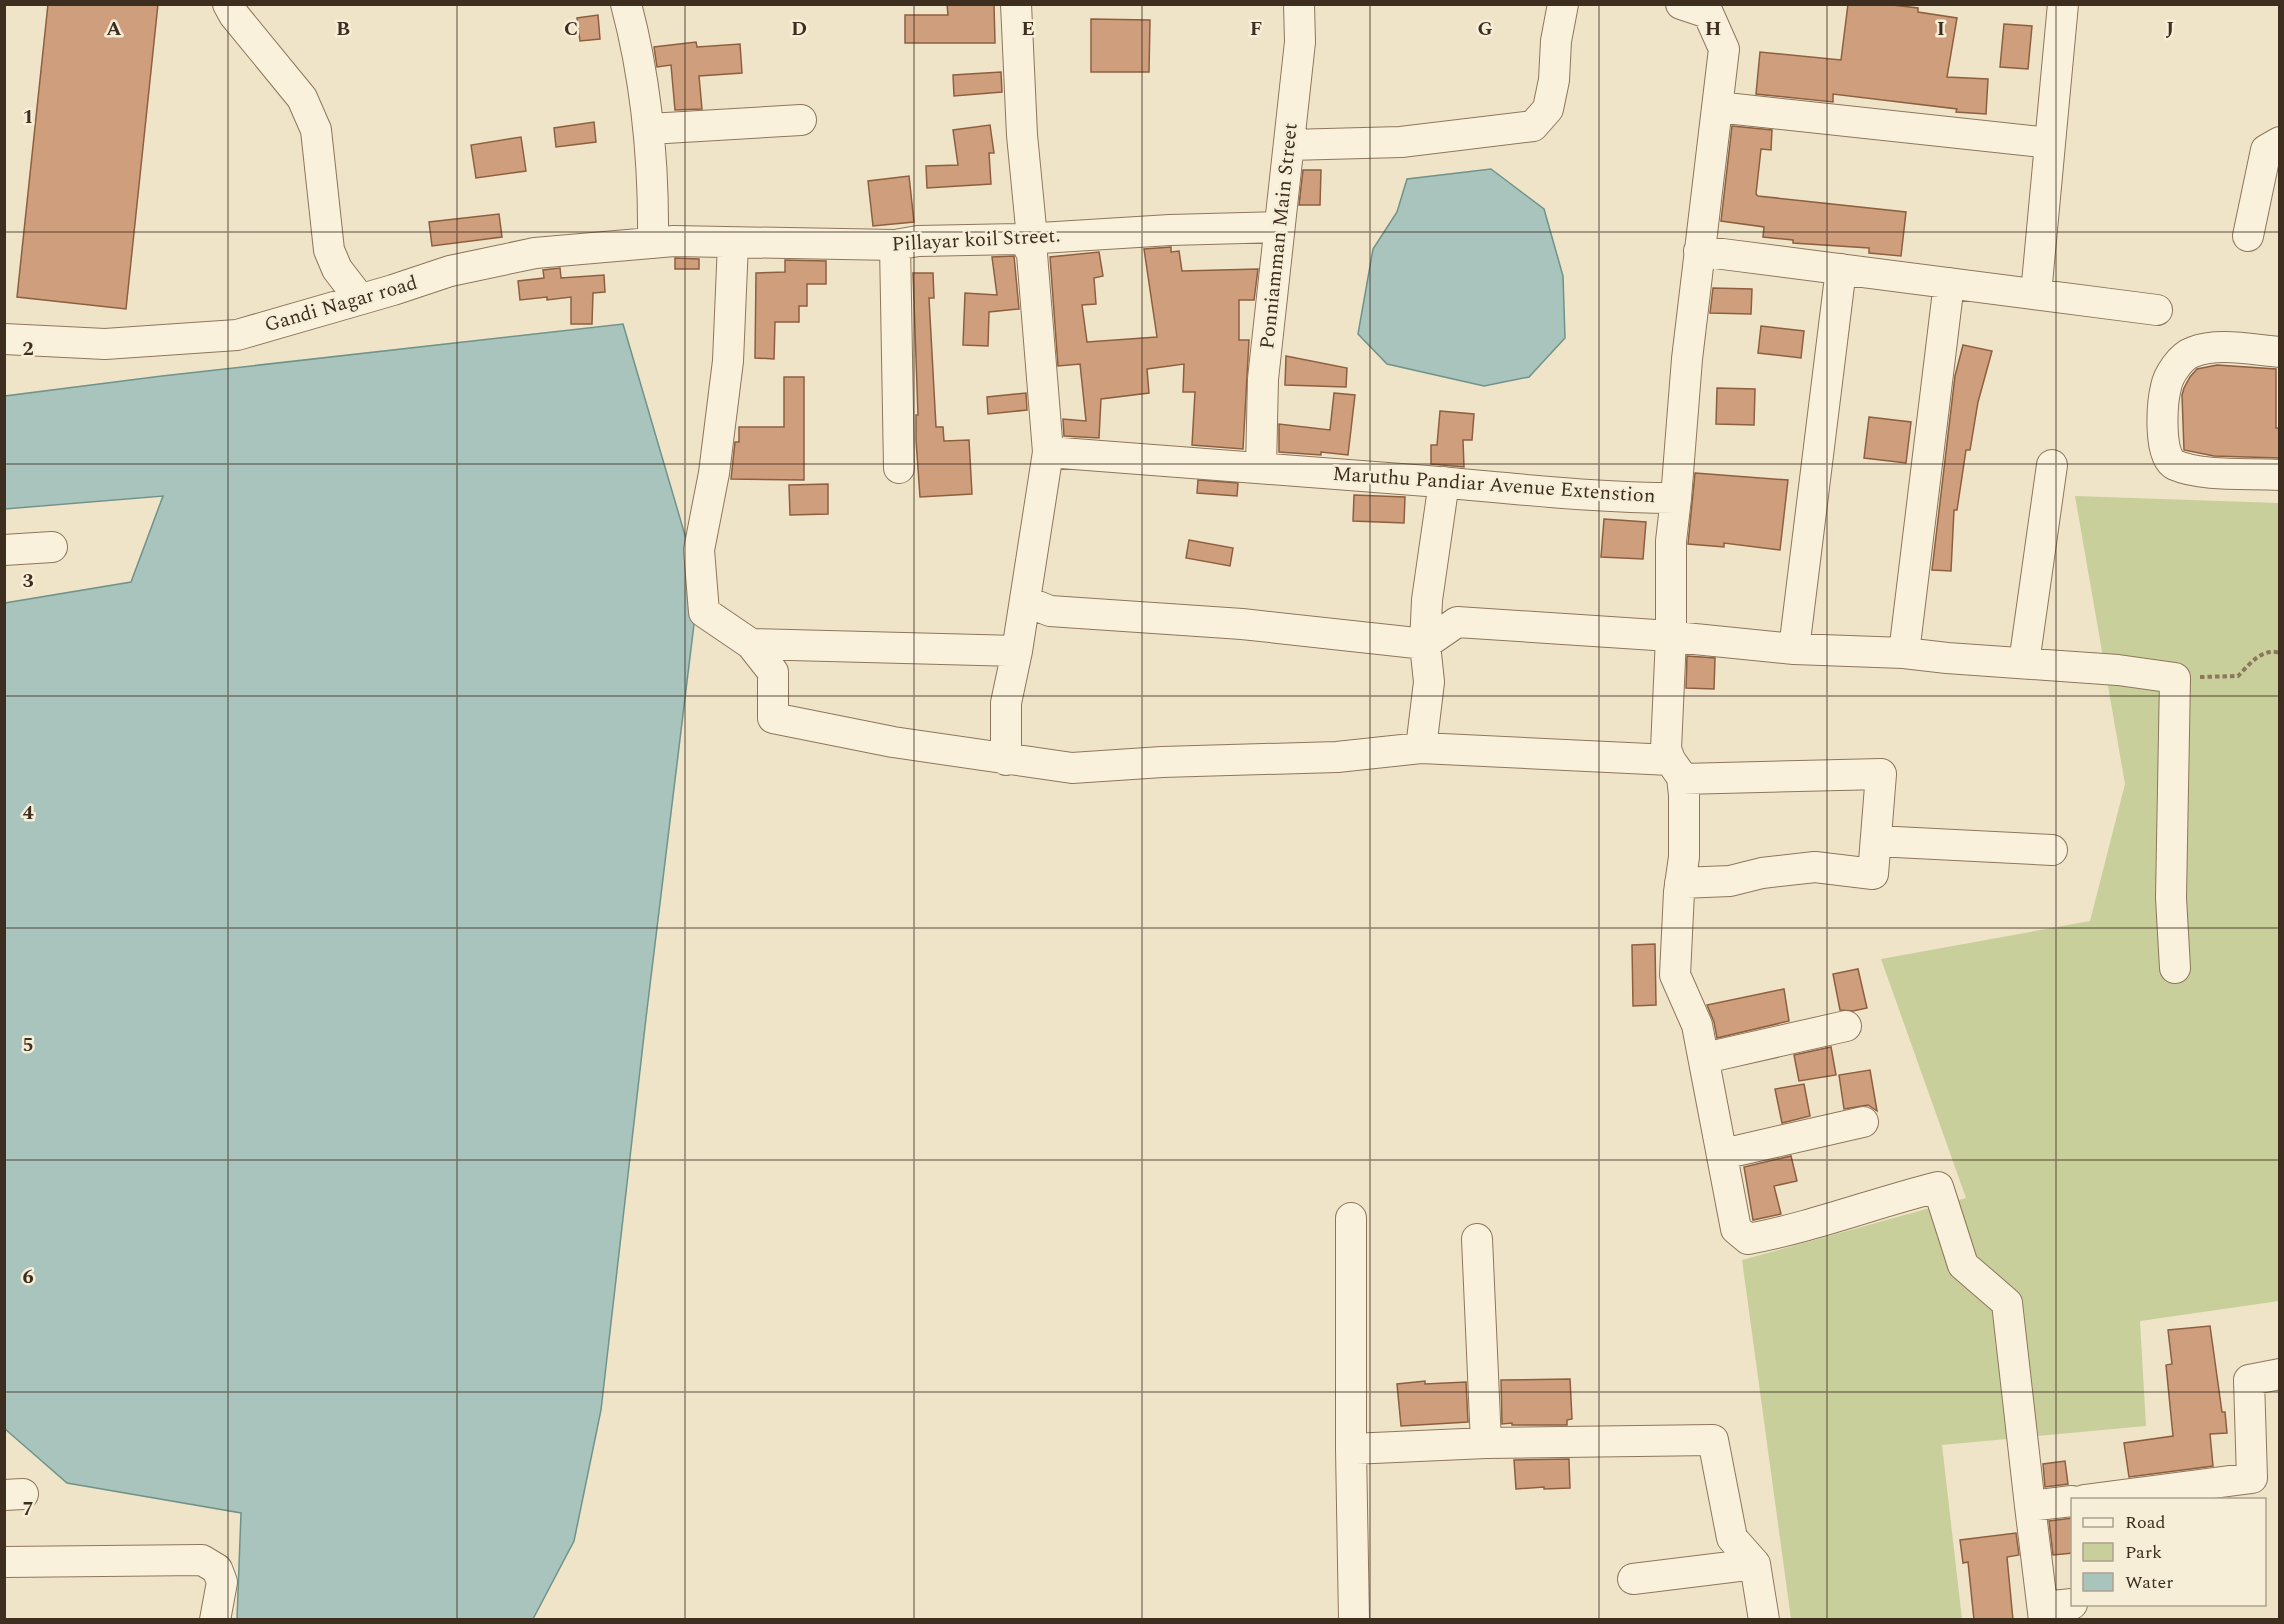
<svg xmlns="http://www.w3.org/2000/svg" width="2284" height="1624" font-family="Spectral,serif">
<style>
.green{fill:#c9cf9b}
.water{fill:#a9c4bc;stroke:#6f938a;stroke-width:1.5}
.building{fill:#cf9f7d;stroke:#8d5f41;stroke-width:1.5}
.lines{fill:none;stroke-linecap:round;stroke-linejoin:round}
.minor-casing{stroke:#8d765c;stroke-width:32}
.path{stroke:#8d765c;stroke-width:4;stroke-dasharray:4.5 3;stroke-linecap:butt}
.minor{stroke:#faf1dc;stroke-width:30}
.grid{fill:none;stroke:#3d2e20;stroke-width:1.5;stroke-opacity:0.55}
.labels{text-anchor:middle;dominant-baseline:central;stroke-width:5;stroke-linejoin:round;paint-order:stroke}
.street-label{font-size:20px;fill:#3d2e20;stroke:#f7eed8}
.grid-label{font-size:20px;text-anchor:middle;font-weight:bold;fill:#3d2e20;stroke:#f7eed8;stroke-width:5;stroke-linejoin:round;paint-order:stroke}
</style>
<rect width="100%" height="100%" fill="#f0e4c8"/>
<!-- green -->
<path class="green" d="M2075,496L2279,503V1301L2140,1321L2146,1426L1942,1445L1962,1619H1791L1742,1260L1966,1198L1881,959L2090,921L2125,784Z"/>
<!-- water -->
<path class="water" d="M1491,169L1544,209L1563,276L1565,338L1529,377L1484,386L1387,364L1358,334L1373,249L1397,212L1407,179Z
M623,324L699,583L646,1018L601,1410L574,1541L533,1619H237L241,1513L67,1483L5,1429V603L131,582L163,496L5,509V396L162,376Z"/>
<!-- building -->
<path class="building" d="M48,4H158L126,309L17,297Z
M947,4H994L995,43H905V15H948Z
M1848,4H1884L1918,8V12L1957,18L1947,77L1988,79L1986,114L1956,112L1957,109L1833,94V102L1756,94L1760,52L1841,60Z
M598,15L600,39L580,41L577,18Z
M1091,19L1150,20L1149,72H1091Z
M2004,24L2032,26L2028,69L2000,67Z
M696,42L697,47L740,44L742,73L699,76L702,109L675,110L671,65L657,67L654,47Z
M1001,72L1002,92L954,96L953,75Z
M594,122L596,142L556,147L554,128Z
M990,125L994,153H989L991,184L927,188L926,166L958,165L953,130Z
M1732,126L1772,130L1771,150L1761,149L1756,194L1758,196L1906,212L1901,256L1869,253V248L1793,243V240L1763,237L1764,227L1721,221Z
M521,137L526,171L476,178L471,145Z
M1303,170H1321L1320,205H1299Z
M909,176L914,222L873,226L868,181Z
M499,214L502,237L432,246L429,222Z
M1171,247V252L1179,251L1182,271L1258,269L1254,300H1239V340H1249L1243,449L1192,445L1195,392H1183L1184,364L1147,369L1149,393L1101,399L1099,438L1064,436L1063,419L1086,421L1080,364L1058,366L1050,257L1099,252L1103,276L1094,278L1096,304L1082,305L1087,342L1157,337L1144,249Z
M1014,256L1019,309L989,312L988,346L963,345L965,293L997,295L992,257Z
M675,258L699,259V269H675Z
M785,260L826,261V284H807V306H799V322H775L774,359L755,358L756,273L785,272Z
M560,268L561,278L604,275L605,292L593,293L592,324H571V297L547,300V297L520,300L518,281L544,278L543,270Z
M913,273H933L934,298H929L936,427H943L944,441L969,440L972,494L920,497L916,440V415H918Z
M1713,288L1752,289L1751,314L1710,313Z
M1761,326L1804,331L1801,358L1758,353Z
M1963,345L1992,351L1978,402L1970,450H1966L1957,510H1954L1951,571L1932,570L1955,376Z
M1286,356L1347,368L1346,387L1285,385Z
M2217,365L2276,369V428H2280V458L2214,456L2184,450L2182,395L2184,388L2190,377L2197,369Z
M784,377H804V480L731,479L735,442H739V427H784Z
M1717,388L1755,389L1754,425L1716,424Z
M1026,393L1027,410L988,414L987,397Z
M1334,393L1355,395L1348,455L1321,452V455L1279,452V424L1330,430Z
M1440,411L1474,414L1472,440H1463L1464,467L1431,464V445H1437Z
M1869,417L1911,422L1906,463L1864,458Z
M1695,473L1788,480L1780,550L1724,543V547L1688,544Z
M1198,480L1238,483L1237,496L1197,493Z
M828,484V514L790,515L789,485Z
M1354,495L1405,497L1404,523L1353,521Z
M1604,519L1646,522L1643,559L1601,557Z
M1189,540L1233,548L1230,566L1186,558Z
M1687,656L1715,658L1714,689L1686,688Z
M1655,944L1656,1005L1633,1006L1632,945Z
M1858,969L1867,1008L1853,1011L1840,1010L1833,974Z
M1784,989L1789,1021L1717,1038L1714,1022L1707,1005Z
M1831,1047L1836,1075L1799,1081L1794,1055Z
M1870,1070L1877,1111L1868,1105L1844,1109L1839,1075Z
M1804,1084L1810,1116L1782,1123L1775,1089Z
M1791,1156L1797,1181L1774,1186L1781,1214L1753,1220L1744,1167Z
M2210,1326L2222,1412H2225L2227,1433L2210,1434L2213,1466L2129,1477L2124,1443L2173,1436L2166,1365L2172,1364L2168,1330Z
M1570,1379L1572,1419L1567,1420V1425H1512V1423L1502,1424L1501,1380Z
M1425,1381V1384L1466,1382L1468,1422L1401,1426L1397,1384Z
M1569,1459L1570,1488L1544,1489V1487L1516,1489L1514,1460Z
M2065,1461L2068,1484L2045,1487L2043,1464Z
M2073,1518V1553L2053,1555L2049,1521Z
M2016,1533L2019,1555L2007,1557L2013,1620H1974L1968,1562L1963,1563L1960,1540Z"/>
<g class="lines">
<defs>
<path id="minor" d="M228,4L234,15L302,98L316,130L329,250L337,269L360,299
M626,4C647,83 654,163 653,243
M1016,4L1022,135L1032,238
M1717,107L2050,143
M649,129L801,120
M1289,145L1401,142L1533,126L1548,109L1554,80L1556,41L1563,4
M2248,236L2266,150L2280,142
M733,243L728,361L714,473L699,550L704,612L751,644L1017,651L1006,703V760
M895,245L899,468
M1699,251L2157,310
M2036,294L2063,4
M4,339L105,344L237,335L393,290L450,271L535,253L674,241L895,245L918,241L1024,239L1170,230L1279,227
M2280,352C2253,350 2219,342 2193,352C2181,356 2168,375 2166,387C2162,403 2158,457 2175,465C2203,477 2248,473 2280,475
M1048,452C1170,461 1292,470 1414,480C1502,487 1589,498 1676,498L1671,541V637L1666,749L1670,760L1682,777L1684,795V857L1679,892L1675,975L1697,1025L1736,1229L1748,1239C1813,1227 1874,1203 1938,1187L1963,1265L2007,1303L2030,1506
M1261,468L1263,379L1300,42L1299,4
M1444,482L1427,600L1425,644L1429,682L1421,748L1670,760
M1676,498L1687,359L1724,49L1708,13L1681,4
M4,550L52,547
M1025,601L1050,611L1242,624L1425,644L1457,622L1655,635L1794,649L1904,653L1947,658L2118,670L2175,678L2171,898L2175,968
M751,644L773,672V718L893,742L1072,768L1162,762L1337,757L1421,748
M1794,649L1841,269
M1017,651L1048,452L1032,254L1024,239
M1904,653L1949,283
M2024,663L2052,465
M1876,841L2052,850
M1680,883L1730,881L1762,873L1815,867L1873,874L1881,774L1682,779
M1705,1058L1846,1026
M1723,1154L1863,1122
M1351,1218V1449L1354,1620
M1477,1239L1486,1443
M1351,1449L1486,1443L1713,1440L1732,1538L1755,1564L1764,1620
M4,1495L23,1494
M2084,1500L2252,1478L2249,1380L2280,1374
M4,1562L202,1560L217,1569L222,1582L215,1620
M1633,1579L1755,1564
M2043,1607L2072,1604
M2044,1620L2030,1506L2072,1501"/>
</defs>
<!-- minor casing -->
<use href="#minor" class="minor-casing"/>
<!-- path -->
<path class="path" d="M2200,677L2238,676C2249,665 2262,647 2280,653"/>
<!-- minor -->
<use href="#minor" class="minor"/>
</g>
<!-- grid -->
<path class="grid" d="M228,4V1620M457,4V1620M685,4V1620M914,4V1620M1142,4V1620M1370,4V1620M1599,4V1620M1827,4V1620M2056,4V1620M4,232H2280M4,464H2280M4,696H2280M4,928H2280M4,1160H2280M4,1392H2280"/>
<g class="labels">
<!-- street labels -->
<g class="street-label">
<text transform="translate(1279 236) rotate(-84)">Ponniamman Main Street</text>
<text transform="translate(976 240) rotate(-3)">Pillayar koil Street.</text>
<text transform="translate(341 304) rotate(-16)">Gandi Nagar road</text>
<text transform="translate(1494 485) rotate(4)">Maruthu Pandiar Avenue Extenstion</text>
</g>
</g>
<g class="grid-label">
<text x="114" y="35">A</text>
<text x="343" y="35">B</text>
<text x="571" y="35">C</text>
<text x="799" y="35">D</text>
<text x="1028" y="35">E</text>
<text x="1256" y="35">F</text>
<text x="1485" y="35">G</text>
<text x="1713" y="35">H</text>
<text x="1941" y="35">I</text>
<text x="2170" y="35">J</text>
<text x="28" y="123">1</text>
<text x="28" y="355">2</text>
<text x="28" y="587">3</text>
<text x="28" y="819">4</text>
<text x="28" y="1051">5</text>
<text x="28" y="1283">6</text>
<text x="28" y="1515">7</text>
</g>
<!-- border -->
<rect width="2284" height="1624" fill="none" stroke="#3d2e20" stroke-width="12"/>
<!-- legend -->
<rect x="2071" y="1498" width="195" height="108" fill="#f7eed8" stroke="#ada18e" stroke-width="1.5"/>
<rect x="2083" y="1518" width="30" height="9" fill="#faf1dc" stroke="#ada18e" stroke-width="1.5"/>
<text x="2125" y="1528" font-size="18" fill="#3d2e20">Road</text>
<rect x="2083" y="1543" width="30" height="18" fill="#c9cf9b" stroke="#ada18e" stroke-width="1.5"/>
<text x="2125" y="1558" font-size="18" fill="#3d2e20">Park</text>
<rect x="2083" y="1573" width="30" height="18" fill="#a9c4bc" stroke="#ada18e" stroke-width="1.5"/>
<text x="2125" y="1588" font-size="18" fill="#3d2e20">Water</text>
</svg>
